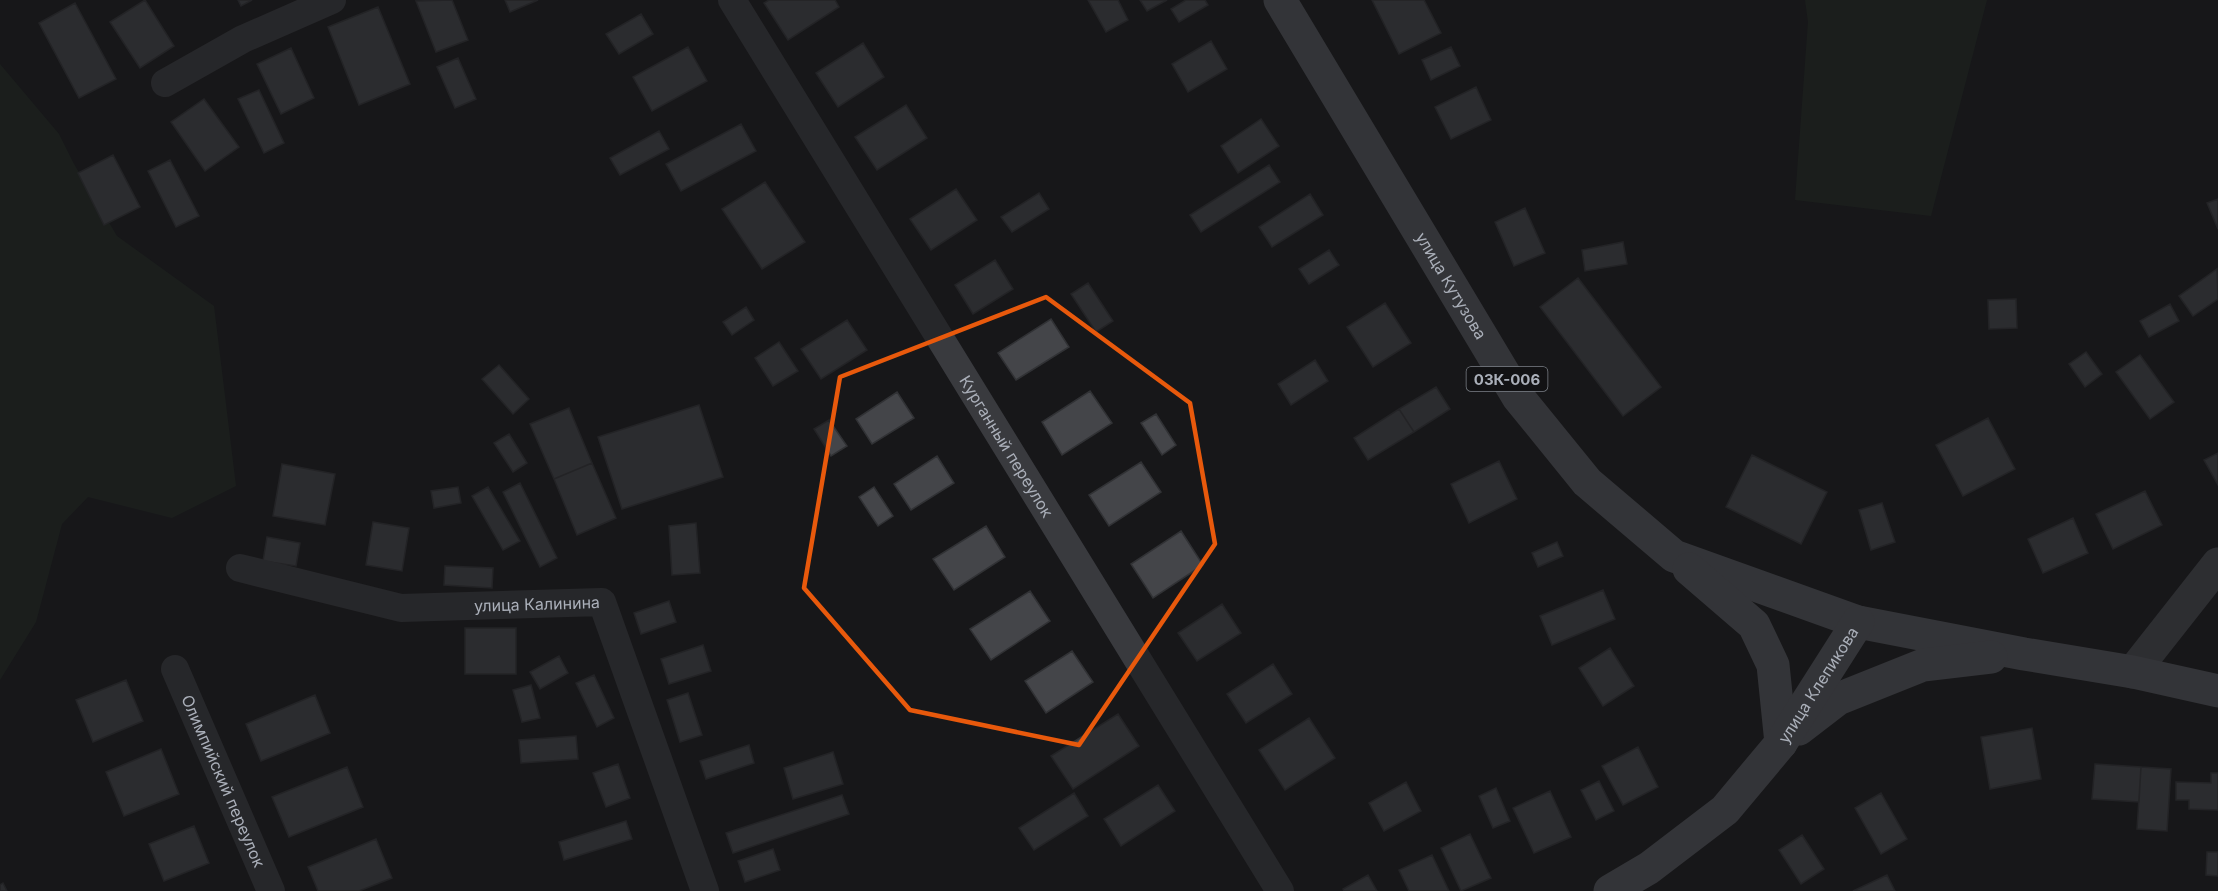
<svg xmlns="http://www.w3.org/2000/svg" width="2218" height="891" font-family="Inter,sans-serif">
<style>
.green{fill:#1f2720}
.building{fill:#444549;stroke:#313235;stroke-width:1.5}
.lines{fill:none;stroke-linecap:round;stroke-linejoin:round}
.street{stroke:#393a3e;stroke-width:28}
.secondary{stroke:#47494e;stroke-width:33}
.primary{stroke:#55575d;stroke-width:33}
.marked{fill:none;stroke:#e8590c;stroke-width:4.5;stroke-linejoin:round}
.labels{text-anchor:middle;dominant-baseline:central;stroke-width:4.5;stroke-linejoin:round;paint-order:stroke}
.shield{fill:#121214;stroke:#7c8088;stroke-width:1.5}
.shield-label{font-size:15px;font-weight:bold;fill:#aaafb9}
.street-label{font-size:16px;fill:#aaafb9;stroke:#121214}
</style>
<rect width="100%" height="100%" fill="#171719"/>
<!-- green -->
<path class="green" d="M1805,0H1987L1931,216L1795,200L1808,22Z
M0,64L59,134L74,164L117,236L214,306L236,486L172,518L88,497L62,524L36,622L0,680Z"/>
<!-- building -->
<path class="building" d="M145,0L174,46L140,68L110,22Z
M238,0H252L241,6Z
M452,0L468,40L436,52L416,1Z
M505,0H538L510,12Z
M769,0H835L839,7L788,40L764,3Z
M1088,0H1118L1128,20L1106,32Z
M1140,0H1167L1147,11Z
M1186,0H1205L1208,5L1179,22L1171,9Z
M1372,0H1424L1441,33L1399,54Z
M75,3L116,79L79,98L39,23Z
M378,7L410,84L359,105L328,27Z
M641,14L653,34L619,54L606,34Z
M1211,41L1227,69L1188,92L1172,64Z
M863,43L884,77L838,107L816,73Z
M688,47L707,81L652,111L633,77Z
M1451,47L1460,66L1431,80L1422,60Z
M291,48L314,98L281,114L257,64Z
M458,58L476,99L455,108L437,67Z
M1476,87L1491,120L1451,139L1435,107Z
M259,90L284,143L264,153L238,99Z
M204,99L239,147L205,171L171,122Z
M906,105L927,138L877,170L855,137Z
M1261,119L1279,146L1238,173L1221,146Z
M741,124L756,151L681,191L666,164Z
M659,131L669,149L620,175L610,158Z
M113,155L140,207L104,225L78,173Z
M170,160L199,216L176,227L148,171Z
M1269,165L1280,182L1201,232L1190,215Z
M765,182L805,242L762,269L722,209Z
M956,189L977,220L931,250L910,219Z
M1039,193L1049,209L1012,232L1001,217Z
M1310,194L1323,215L1272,247L1259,227Z
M2218,199V229L2207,203Z
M1525,208L1545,253L1514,266L1495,222Z
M1623,242L1627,264L1585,271L1582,250Z
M1329,250L1339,265L1309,284L1299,269Z
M995,260L1013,289L973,314L955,285Z
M2217,269L2218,299L2193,316L2179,296Z
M1578,278L1661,387L1623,416L1540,307Z
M1088,283L1113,321L1096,332L1071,294Z
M2016,299L2017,328L1989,329L1988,300Z
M1385,303L1411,343L1373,367L1347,327Z
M2170,304L2179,321L2149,337L2140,321Z
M746,307L754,320L732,335L723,322Z
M1051,319L1069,347L1016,380L998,353Z
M847,320L867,350L821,379L801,349Z
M779,342L798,371L773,386L755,358Z
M2086,352L2102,374L2085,387L2069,364Z
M2140,355L2174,402L2150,419L2116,372Z
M1315,360L1328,381L1291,405L1278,384Z
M499,365L529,399L513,414L482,379Z
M1436,387L1450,409L1414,432L1399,409Z
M1090,391L1112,423L1062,455L1042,422Z
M897,392L914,418L872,444L856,419Z
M699,405L723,477L622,509L598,437Z
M569,408L592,463L554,479L530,424Z
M1399,409L1414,432L1368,460L1354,438Z
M1156,414L1176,445L1162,455L1141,423Z
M1988,418L2015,469L1963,496L1936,445Z
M829,420L847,446L831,456L814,429Z
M509,434L527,463L513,472L494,443Z
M2218,453V485L2204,460Z
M1752,455L1827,492L1801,544L1726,507Z
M937,456L954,483L911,510L894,484Z
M1499,461L1517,499L1469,523L1451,484Z
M1141,462L1161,492L1109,526L1089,495Z
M592,463L616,518L577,535L554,479Z
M282,464L335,474L325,525L273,516Z
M520,483L557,558L540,567L503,492Z
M458,487L461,503L434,508L431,491Z
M488,487L520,541L503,550L472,496Z
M874,487L893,516L878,526L859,497Z
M2145,491L2162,525L2113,549L2096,514Z
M1882,503L1895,542L1871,550L1859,510Z
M2073,518L2088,553L2043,573L2028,539Z
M373,522L409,528L402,571L366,565Z
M696,523L700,573L672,575L669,526Z
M986,526L1005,557L954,590L933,559Z
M1181,531L1203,565L1153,598L1131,564Z
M267,537L300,543L296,566L263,561Z
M1557,542L1563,556L1538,567L1532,553Z
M445,566L493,568L492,588L444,585Z
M1603,590L1615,619L1552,645L1540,616Z
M1030,591L1050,621L991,660L970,629Z
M669,601L676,622L641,634L634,613Z
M1222,604L1241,633L1197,661L1178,633Z
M465,628H516V674H465Z
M703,645L711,671L669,684L661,659Z
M1610,648L1634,686L1603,706L1579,668Z
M1072,651L1093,682L1046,713L1025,681Z
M559,656L568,673L540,689L530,672Z
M1273,664L1292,694L1246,723L1227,694Z
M594,675L614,718L597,727L576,683Z
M126,680L143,721L93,742L76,700Z
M531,685L540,718L522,722L513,690Z
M688,693L702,735L680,742L667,700Z
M315,695L330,733L261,761L246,724Z
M1118,714L1139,746L1073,789L1051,756Z
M1309,718L1335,758L1285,790L1259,750Z
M2032,728L2041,779L1990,789L1981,737Z
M576,736L578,759L521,763L519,740Z
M749,745L754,763L706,779L700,761Z
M1638,747L1658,787L1623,805L1602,766Z
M161,749L179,794L124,816L106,772Z
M833,752L843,784L793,799L784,768Z
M618,764L630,798L606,807L593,773Z
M2095,764L2141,767L2139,802L2092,799Z
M347,767L363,807L289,837L272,797Z
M2141,767L2171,769L2167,831L2137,829Z
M2211,773H2218V810L2189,809V800H2176V782L2211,783Z
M1599,781L1614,811L1596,820L1581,790Z
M1406,782L1421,811L1384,831L1369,803Z
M1158,785L1175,811L1121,846L1104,819Z
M1496,788L1510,821L1493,828L1479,796Z
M1550,791L1571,837L1534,853L1513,808Z
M1074,793L1088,816L1034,850L1019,828Z
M1881,793L1907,839L1881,854L1855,808Z
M842,795L849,814L733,853L726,833Z
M626,821L632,839L564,860L559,842Z
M194,826L209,863L164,881L149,844Z
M1470,834L1491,878L1461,891L1441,848Z
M1802,835L1824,869L1801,884L1779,850Z
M376,839L392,878L359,891H318L308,867Z
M773,849L780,870L745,882L738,861Z
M2207,852H2218V876L2206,875Z
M1432,855L1449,891H1409L1399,870Z
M1368,875L1377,891H1344L1343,889Z
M1887,875L1895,891H1853Z
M3,883L7,891H0V885Z"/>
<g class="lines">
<!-- street -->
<g class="street">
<path id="s1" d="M732,0L1280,891"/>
<path d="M165,83L243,39L332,0"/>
<path id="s2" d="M240,568L401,608L602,602L705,891"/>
<path id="s3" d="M175,669L271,891"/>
</g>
<!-- secondary -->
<path class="secondary" d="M2133,672L2218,564"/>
<!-- primary -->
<g class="primary">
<path id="s4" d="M1280,0L1518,397L1587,482L1674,556L1858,622L2024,654L2133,672L2218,691"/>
<path d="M1689,569L1754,625L1773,665L1781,743"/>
<path d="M1799,729L1838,699L1923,665L1991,657"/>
<path id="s5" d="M1610,891L1649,868L1725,810L1781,743L1858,622"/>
</g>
</g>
<!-- marked area -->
<path d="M0 0H2218V891H0ZM1046,297L1190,403L1215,544L1079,745L910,710L804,588L840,377Z" fill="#171719" fill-opacity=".55" fill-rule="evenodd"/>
<path class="marked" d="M1046,297L1190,403L1215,544L1079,745L910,710L804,588L840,377Z"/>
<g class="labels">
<!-- shield labels -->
<rect class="shield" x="1466.5" y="367" width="81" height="24" rx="4.5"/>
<g class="shield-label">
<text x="1507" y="379">03К-006</text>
</g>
<!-- street labels -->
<g class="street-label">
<text stroke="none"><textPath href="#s4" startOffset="333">улица Кутузова</textPath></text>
<text stroke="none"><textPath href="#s1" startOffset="524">Курганный переулок</textPath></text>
<text stroke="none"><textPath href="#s2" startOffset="302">улица Калинина</textPath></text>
<text stroke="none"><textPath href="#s5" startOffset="297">улица Клепикова</textPath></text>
<text stroke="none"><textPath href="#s3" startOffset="122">Олимпийский переулок</textPath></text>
</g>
</g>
</svg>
